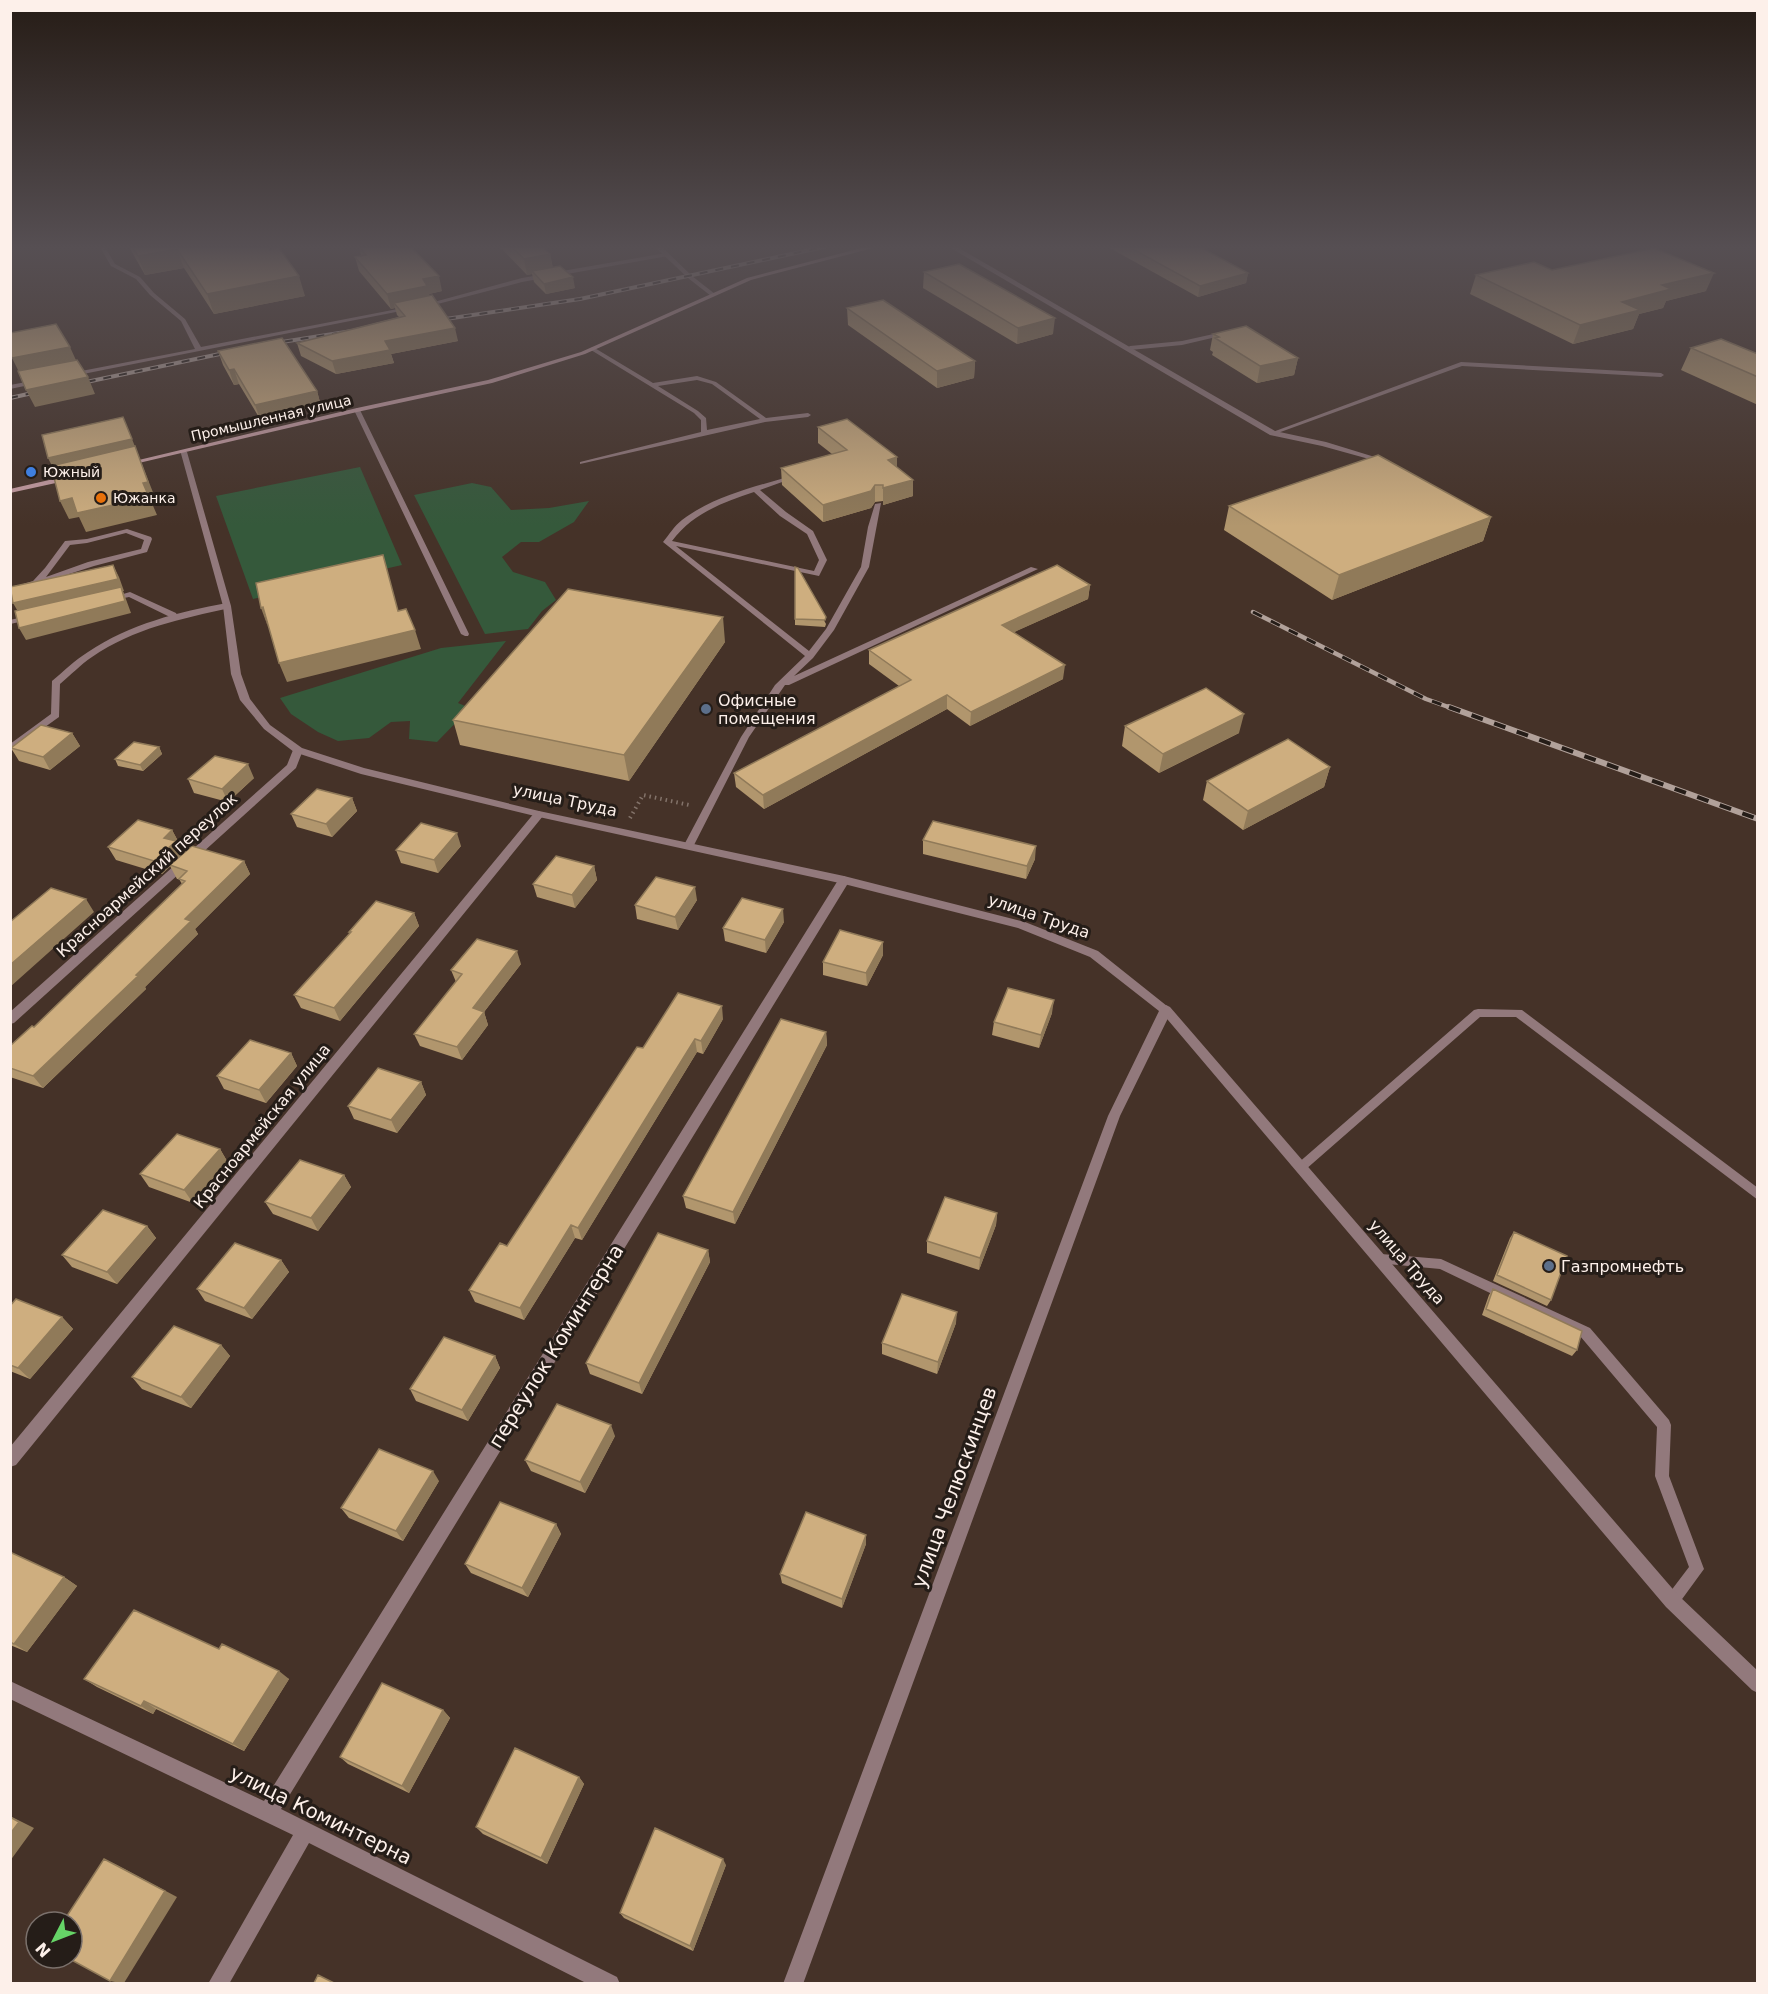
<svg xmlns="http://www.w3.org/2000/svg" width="1768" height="1994" font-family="'DejaVu Sans',sans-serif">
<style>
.green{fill:#35593b}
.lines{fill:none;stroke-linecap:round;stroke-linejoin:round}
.path{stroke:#83736a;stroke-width:4;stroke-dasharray:1.5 4;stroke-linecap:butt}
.service{fill:#92797c;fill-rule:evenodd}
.minor{fill:#92797c;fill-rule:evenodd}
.tertiary{fill:#92797c;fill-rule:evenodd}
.secondary{fill:#c69da3;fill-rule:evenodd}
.rail-far2-casing{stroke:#b1a19a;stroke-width:4}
.rail-far1-casing{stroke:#b1a19a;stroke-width:4.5}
.rail-casing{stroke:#b1a19a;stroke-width:6}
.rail-far2{stroke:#251d18;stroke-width:2;stroke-dasharray:8;stroke-linecap:butt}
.rail-far1{stroke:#251d18;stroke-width:3;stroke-dasharray:10;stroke-linecap:butt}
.rail{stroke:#251d18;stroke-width:4;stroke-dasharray:12;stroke-linecap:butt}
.wall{fill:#b1966d}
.shaded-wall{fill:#907a59}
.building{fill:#ceae7f;stroke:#907a59;stroke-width:1.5}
.shop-dot{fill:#3f7fe0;stroke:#251d18;stroke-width:2}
.food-dot{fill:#e8710a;stroke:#251d18;stroke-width:2}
.service-dot{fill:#5c6f8a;stroke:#251d18;stroke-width:2}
.labels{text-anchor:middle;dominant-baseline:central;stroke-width:6;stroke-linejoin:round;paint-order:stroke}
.far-street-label{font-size:14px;fill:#fdf0ea;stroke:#251d18}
.far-poi-label{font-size:14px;fill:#fdf0ea;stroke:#251d18;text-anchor:start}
.poi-label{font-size:16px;fill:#fdf0ea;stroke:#251d18;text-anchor:start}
.street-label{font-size:16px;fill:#fdf0ea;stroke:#251d18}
.near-street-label{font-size:20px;fill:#fdf0ea;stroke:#251d18}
</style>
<rect width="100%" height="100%" fill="#453228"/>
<!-- green -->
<path class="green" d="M360,467L402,565L253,599L216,496Z
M472,483L491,487L511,510L549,508L589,501L574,522L539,542H521L502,557L513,572L545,582L556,600L542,611L528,629L485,634L414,495Z
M506,641L458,703L470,708L437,742L409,739L410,721L391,722L369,738L338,741L318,732L291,714L280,698L441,648Z"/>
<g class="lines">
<!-- path -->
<path class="path" d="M630,818L643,795L689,805"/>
<!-- service -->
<path class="service" d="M100,247H105L115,264L140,277L154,293L185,319L201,347L408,307L411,309L73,376L71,375V373L195,349L181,321L150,295L136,279L111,266Z
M666,253L668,256L522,282L426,307L423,305L522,278Z
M1227,331L1229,332V334L1182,345L1130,350L1127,348L1130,346L1182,341Z
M593,347L653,383L697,376L716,382L766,418L808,413L811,415L808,417L765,422L580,464V462L701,432V420L694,413L591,350V348ZM697,380L712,384L760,419L707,430L706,418L698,411L658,386Z
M1461,362L1661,373L1664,375L1661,377L1462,366L1275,434L1270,433Z
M37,380L40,382L39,383L10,389V385Z
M357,408L360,410L469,634L468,636H465L461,634L354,410Z
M791,476L796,477L760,490L786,512L813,531L827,560L819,576L676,546L809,651L826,629L861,567L868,527L875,504L881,503L869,567L834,630L813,658L794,676L1031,567L1038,569L789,685H785L749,737L694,845L692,847H686L684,845L741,737L775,685L805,656L663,542C669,535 674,526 682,520C712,497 754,487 791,476ZM754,492L780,516L807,534L819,560L814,571L672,541C693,513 722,503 754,492Z
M127,529L151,537L152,539L147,552L94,566L10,593V588L33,581L45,568L65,541L87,539ZM126,533L144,540L141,549L88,562L46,577L70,545L87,543Z
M130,592L176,613L177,615L173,617H170L129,597L110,601L106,599Z
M31,615L35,617L34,619L10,624V620Z
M1478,1009L1522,1010L1758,1188V1200L1516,1017H1480L1305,1170L1301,1172L1297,1170L1295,1167L1297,1164L1474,1010Z
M1381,1254L1441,1259L1590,1328L1669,1420L1671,1425L1669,1476L1704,1569L1677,1606L1672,1608L1667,1606L1665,1601L1667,1596L1689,1567L1655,1476L1657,1427L1580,1336L1440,1269L1377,1263L1375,1259L1377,1255Z"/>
<!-- minor -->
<path class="minor" d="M655,247H662L692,276L715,294V296H711L688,278Z
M949,247H957L1275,431L1326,442L1391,462L1387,464L1322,446L1270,435Z
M227,603L230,604V608C181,619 134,628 92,657C80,665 71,675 60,684L59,717L10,752V744L51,714L52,681C64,671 75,660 88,652C130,624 178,612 227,603Z
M298,747L303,750L296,768L14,1023L10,1024V1012L287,765L293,750Z
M539,811L544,814L543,816L16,1465L10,1467V1447L535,812Z
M844,876L850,880L281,1809L617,1977L620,1984H588L309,1843L229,1984H208L293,1835L10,1699V1681L264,1801L840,877Z
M1166,1005L1170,1007L1678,1595L1758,1671V1693L1752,1690L1666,1607L1162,1013L1160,1010L1162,1007Z"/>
<!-- tertiary -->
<path class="tertiary" d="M180,450L187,452L231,606L241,674L250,699L270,725L302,748L364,768L539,811L844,876L1025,922L1098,951L1172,1010L1120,1116L803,1984H783L1108,1116L1159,1011L1090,957L1018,928L844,884L539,817L361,774L294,752L264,729L240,700L231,674L223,606Z"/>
<!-- secondary -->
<path class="secondary" d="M865,247H877L751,280L585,354L492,383L357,412L126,466L122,464L357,408L488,380L581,352L747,278Z
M71,475L75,477L74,479L10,493V489Z"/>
<defs>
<path id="rail-far2" d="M432,321L580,299L824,247
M269,344L352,331
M72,385L234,351
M10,398L46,390"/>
<path id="rail-far1" d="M1253,612L1426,699L1454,709"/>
<path id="rail" d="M1449,707L1758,819"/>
</defs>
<!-- rail-far2 casing -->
<use href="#rail-far2" class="rail-far2-casing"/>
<!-- rail-far1 casing -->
<use href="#rail-far1" class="rail-far1-casing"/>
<!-- rail casing -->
<use href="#rail" class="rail-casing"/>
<!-- rail-far2 -->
<use href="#rail-far2" class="rail-far2"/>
<!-- rail-far1 -->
<use href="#rail-far1" class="rail-far1"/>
<!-- rail -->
<use href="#rail" class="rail"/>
</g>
<!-- wall -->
<path class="wall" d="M129,247H268L305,296L214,314L184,268L145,275Z
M359,247L442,291L429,294L430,296L458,341L391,354L394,363L336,374L301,356L297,343L399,317L397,315L395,308L391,309L359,271L355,257L361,256Z
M500,247H542L550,254L553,268L575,288L546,294L534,282L532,274L527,275Z
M1108,247H1200L1248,273L1246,283L1198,297Z
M1552,270L1706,291L1666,301L1663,308L1639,314L1633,329L1573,344L1470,294L1476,275Z
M924,272L1053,334L1017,344L923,288Z
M847,308L975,361L974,378L937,388L848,325Z
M1213,334L1298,358L1294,375L1257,383L1212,355L1213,352L1210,350Z
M1691,348L1758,354V405L1681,370Z
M218,351L317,391L321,406L260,419L239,384L234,385L223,365Z
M818,427L897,468L913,480V496L883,505V501L875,502L871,508L823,522L782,485L781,468L832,454L818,443Z
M1229,506L1491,517L1483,541L1332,600L1224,530Z
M795,567L826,624L825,627L795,625Z
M1090,585L1088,599L1014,632L1063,679L970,726L947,709L764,809L736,787L734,773L899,686L869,664V650Z
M725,642L629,781L460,745L453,720Z
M1125,726L1239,733L1159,773L1122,746Z
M72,733L80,746L50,770L19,761L11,748Z
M159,747L162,754L143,771L118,766L115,759Z
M1330,767L1324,787L1243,830L1203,800L1207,781Z
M254,778L228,802L194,793L188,779Z
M352,798L357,811L332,837L297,827L291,814Z
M172,830L179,843L178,844L183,854L244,861L250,874L195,929L198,934L145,987L146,989L43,1088L10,1077V1046L34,1027L182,884L179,879H177L170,866L162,874L116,860L108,847Z
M923,840L1035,859L1026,879L923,854Z
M461,846L438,873L401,863L396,850Z
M594,866L597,880L575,908L537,897L533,884Z
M697,900L678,930L637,919L635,905Z
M414,913L419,926L340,1021L301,1008L294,995L350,933L349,932Z
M784,922L766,953L725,941L723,928Z
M883,942V955L867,986L823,975V962Z
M521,964L484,1012L488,1025L462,1060L420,1046L414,1034L456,982L451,970Z
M1052,1013L1039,1048L992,1035L994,1022Z
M723,1019L703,1054L697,1052L582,1240L575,1238L524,1320L475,1302L469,1290L507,1246L643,1048Z
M826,1032L827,1045L735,1224L686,1208L683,1196Z
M291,1053L297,1066L266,1103L224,1089L217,1076Z
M421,1082L426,1095L397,1133L354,1119L348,1106Z
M220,1149L227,1161L193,1203L149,1187L140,1174Z
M344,1175L351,1187L318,1231L273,1214L265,1202Z
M997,1213L996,1225L979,1270L927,1253V1241Z
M147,1226L156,1238L117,1284L72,1267L62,1255Z
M1514,1232L1551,1300L1547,1306L1493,1281L1510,1238Z
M708,1250L710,1262L642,1394L590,1374L586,1363Z
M281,1260L289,1272L252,1319L205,1301L197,1289Z
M1493,1289L1577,1350L1572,1356L1482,1315L1489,1295Z
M10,1306L62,1317L73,1329L30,1379L10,1371Z
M956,1323L937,1374L882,1354V1343Z
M221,1345L230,1356L191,1408L142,1389L132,1377Z
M495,1356L500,1368L468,1421L416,1401L410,1389Z
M615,1436L585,1493L531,1471L525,1460Z
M439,1481L403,1541L349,1518L341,1508Z
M556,1524L561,1534L528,1597L471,1573L465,1564Z
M866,1535V1544L842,1608L782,1583L780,1574Z
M10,1555L64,1577L77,1586L27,1652L10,1645Z
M219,1649L289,1679L244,1751L156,1709L153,1714L97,1687L84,1679Z
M443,1710L450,1718L409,1793L348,1764L340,1757Z
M579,1777L584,1784L547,1864L483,1834L476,1827Z
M726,1865L693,1951L624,1918L620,1913Z"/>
<!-- shaded-wall -->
<path class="shaded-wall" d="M177,249L184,268L145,275L138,256Z
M550,254L553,270L532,271V274L527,275L524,259Z
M1248,273L1246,283L1198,297L1200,286Z
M1714,273L1706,291L1666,301L1663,308L1639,314L1633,329L1573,344L1580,325L1622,302L1662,285Z
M299,276L305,296L214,314L207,294Z
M439,276L442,291L429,294L431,301L394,303L395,308L391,309L387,294L423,279Z
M573,277L575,288L546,294L544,284Z
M1055,318L1053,334L1017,344L1018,328Z
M455,328L458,341L391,354L394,363L336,374L332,361L385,341Z
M70,347L80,369L23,380L12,358Z
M1298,358L1294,375L1257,383L1260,366Z
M975,361L974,378L937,388V371Z
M234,369L239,384L234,385L229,370Z
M88,377L95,394L35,407L26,390Z
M317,391L321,406L260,419L255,405Z
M132,439L156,500L151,501L157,515L86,532L79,517L69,519L60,501L72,498L149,497L57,476L48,458Z
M897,457V474L888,460Z
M913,480V496L883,505V488Z
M875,485V502L871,508L823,522V505Z
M1491,517L1483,541L1332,600L1339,575Z
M113,565L119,577L124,591H123L131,613L26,640L19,628L20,615L13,603Z
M1090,585L1088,599L1001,638L1002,625Z
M263,607L268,627L261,608Z
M723,617L725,642L629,781L624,755Z
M415,630L421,649L287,682L279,663Z
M1065,665L1063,679L970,726L971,712Z
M947,695V709L764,809L763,795Z
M1244,714L1239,733L1159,773L1163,754Z
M72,733L80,746L50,770L43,757Z
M159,747L162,754L143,771L140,765Z
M248,764L254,778L228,802L222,789Z
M1330,767L1324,787L1243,830L1248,811Z
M352,798L357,811L332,837L326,824Z
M172,830L179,843L178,844L183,855L162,874L154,861L164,838Z
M457,833L461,846L438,873L434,860Z
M1036,846L1035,859L1026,879L1027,866Z
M244,861L250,874L195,929L198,934L145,987L146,989L43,1088L33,1076L136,975L185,919Z
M594,866L597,880L575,908L572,895Z
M695,887L697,900L678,930L675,917Z
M86,899L94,912L10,987V965Z
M783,909L784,922L766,953L765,940Z
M414,913L419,926L340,1021L334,1008Z
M883,942V955L867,986L866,973Z
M517,951L521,964L484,1012L488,1025L462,1060L457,1047L473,1008Z
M1054,1000L1052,1013L1039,1048L1041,1035Z
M722,1006L723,1019L703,1054L701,1041Z
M826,1032L827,1045L735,1224L733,1212Z
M695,1039L697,1052L582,1240L578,1228Z
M291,1053L297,1066L266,1103L259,1090Z
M421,1082L426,1095L397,1133L391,1120Z
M220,1149L227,1161L193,1203L184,1190Z
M344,1175L351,1187L318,1231L311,1218Z
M997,1213L996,1225L979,1270L980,1258Z
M571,1225L575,1238L524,1320L520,1308Z
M147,1226L156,1238L117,1284L107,1272Z
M708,1250L710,1262L642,1394L639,1383Z
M281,1260L289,1272L252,1319L244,1308Z
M957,1312L956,1323L937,1374L938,1362Z
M62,1317L73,1329L30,1379L18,1368Z
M221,1345L230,1356L191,1408L181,1397Z
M495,1356L500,1368L468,1421L462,1410Z
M611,1425L615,1436L585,1493L580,1482Z
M433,1471L439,1481L403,1541L396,1531Z
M556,1524L561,1534L528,1597L522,1588Z
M866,1535V1544L842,1608V1599Z
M64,1577L77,1586L27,1652L14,1644Z
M279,1671L289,1679L244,1751L233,1744Z
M144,1701L156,1709L153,1714L141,1706Z
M443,1710L450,1718L409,1793L402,1786Z
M579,1777L584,1784L547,1864L541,1858Z
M10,1816L34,1828L10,1861Z
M104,1859L117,1865L177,1897L124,1983H120L110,1981Z
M723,1859L726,1865L693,1951L690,1946Z"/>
<!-- building -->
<path class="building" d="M133,247H268L270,250L279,248L299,276L207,294L177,249L138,256Z
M360,247H411L439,276L423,279L427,286L387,294L355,257L366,255Z
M512,247H542L550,254L524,259Z
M1129,247H1200L1248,273L1200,286Z
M1654,248L1714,273L1662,285L1671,289L1622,302L1640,310L1580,325L1476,275L1534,262L1552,270Z
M959,264L1055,318L1018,328L924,272Z
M560,266L573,277L544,284L532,271Z
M432,295L455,328L385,341L390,350L332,361L297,343L405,316L394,303Z
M883,300L975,361L937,371L847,308Z
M56,324L70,347L12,358L10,353V333Z
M1246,326L1298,358L1260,366L1215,338L1219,337L1213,334Z
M282,338L317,391L255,405L234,369L229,370L218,351Z
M1721,339L1758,354V377L1691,348Z
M77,360L88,377L26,390L18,371Z
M123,417L132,439L48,458L42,435Z
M847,419L897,457L888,460L913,480L883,488V485H875L871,491L823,505L781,468L847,450L818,427Z
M135,446L148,482L143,483L149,497L77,513L72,498L60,501L51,466Z
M1378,455L1491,517L1339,575L1229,506Z
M383,555L398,611L406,609L415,630L279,663L263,607L261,608L256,583Z
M113,565L118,579L13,603L10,587Z
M1057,565L1090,585L1002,625L1065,665L971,712L947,695L763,795L734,773L911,680L869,650Z
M795,567L798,568L826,617L825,620L795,619Z
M121,587L125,601L19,628L15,611Z
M568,589L723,617L624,755L453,720Z
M1206,688L1244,714L1163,754L1125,726Z
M41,725L72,733L43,757L11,748Z
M1288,739L1330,767L1248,811L1207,781Z
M134,742L159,747L140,765L115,759Z
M215,756L248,764L222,789L188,779Z
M317,789L352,798L326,824L291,814Z
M138,820L172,830L164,838L176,841L154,861L108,847Z
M933,821L1036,846L1027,866L923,840Z
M421,823L457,833L434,860L396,850Z
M192,846L244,861L185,919L191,921L136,975L138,976L33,1076L10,1068V1046L32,1026L34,1027L185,881L179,879L187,871L170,865Z
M556,856L594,866L572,895L533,884Z
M656,877L695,887L675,917L635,905Z
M51,888L86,899L10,965V922Z
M742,898L783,909L765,940L723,928Z
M376,901L414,913L334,1008L294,995L351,932H349Z
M840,930L883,942L866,973L823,962Z
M477,939L517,951L473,1008L484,1012L457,1047L414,1034L462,974L451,970Z
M1008,988L1054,1000L1041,1035L994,1022Z
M678,993L722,1006L701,1041L695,1039L578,1228L571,1225L520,1308L469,1290L500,1243L507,1246L637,1047L643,1048Z
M781,1019L826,1032L733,1212L683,1196Z
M250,1040L291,1053L259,1090L217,1076Z
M378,1068L421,1082L391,1120L348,1106Z
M177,1134L220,1149L184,1190L140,1174Z
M300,1160L344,1175L311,1218L265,1202Z
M945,1197L997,1213L980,1258L927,1241Z
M103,1210L147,1226L107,1272L62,1255Z
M1514,1232L1567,1256L1551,1300L1497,1275Z
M658,1233L708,1250L639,1383L586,1363Z
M235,1243L281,1260L244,1308L197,1289Z
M1493,1289L1582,1331L1577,1350L1486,1309Z
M902,1294L957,1312L938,1362L882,1343Z
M16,1299L62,1317L18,1368L10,1365V1306Z
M174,1326L221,1345L181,1397L132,1377Z
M444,1337L495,1356L462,1410L410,1389Z
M557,1404L611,1425L580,1482L525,1460Z
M379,1449L433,1471L396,1531L341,1508Z
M500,1502L556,1524L522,1588L465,1564Z
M806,1512L866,1535L842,1599L780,1574Z
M12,1553L64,1577L14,1644L10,1642V1555Z
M134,1610L219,1649L222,1644L279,1671L233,1744L144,1701L141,1706L84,1679Z
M382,1683L443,1710L402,1786L340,1757Z
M515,1748L579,1777L541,1858L476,1827Z
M10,1817L19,1822L10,1834Z
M655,1828L723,1859L690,1946L620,1913Z
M104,1859L165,1891L110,1981L68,1958H72V1922H63Z
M318,1975L334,1983H314Z"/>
<!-- sky -->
<linearGradient id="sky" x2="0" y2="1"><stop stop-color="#261c16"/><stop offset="0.47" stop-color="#564f53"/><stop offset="1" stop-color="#564f53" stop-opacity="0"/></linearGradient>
<rect width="1768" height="526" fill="url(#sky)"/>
<!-- markers -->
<circle class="shop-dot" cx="31" cy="472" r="6"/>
<circle class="food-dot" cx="101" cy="498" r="6"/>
<g class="service-dot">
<circle cx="706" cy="709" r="6"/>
<circle cx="1549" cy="1266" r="6"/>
</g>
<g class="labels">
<!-- far-street labels -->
<g class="far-street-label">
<text transform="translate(271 418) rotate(-13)">Промышленная улица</text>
</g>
<!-- far-poi labels -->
<g class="far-poi-label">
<text x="43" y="472">Южный</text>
<text x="113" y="498">Южанка</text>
</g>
<!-- poi labels -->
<g class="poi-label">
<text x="718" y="700">Офисные<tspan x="718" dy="18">помещения</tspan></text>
<text x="1561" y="1266">Газпромнефть</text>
</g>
<!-- street labels -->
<g class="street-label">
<text transform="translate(565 800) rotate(12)">улица Труда</text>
<text transform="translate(147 875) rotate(-42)">Красноармейский переулок</text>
<text transform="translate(1039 916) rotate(19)">улица Труда</text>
<text transform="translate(262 1126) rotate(-51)">Красноармейская улица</text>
<text transform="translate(1407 1262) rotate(49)">улица Труда</text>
</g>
<!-- near-street labels -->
<g class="near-street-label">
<text transform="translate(556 1346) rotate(-58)">переулок Коминтерна</text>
<text transform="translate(954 1487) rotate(-70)">улица Челюскинцев</text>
<text transform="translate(321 1815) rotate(26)">улица Коминтерна</text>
</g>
</g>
<!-- border -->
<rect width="1768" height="1994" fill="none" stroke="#fdf0ea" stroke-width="24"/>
<!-- north arrow -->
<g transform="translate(54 1940) rotate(228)"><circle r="28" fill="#251d18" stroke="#7b716c" stroke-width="1.5"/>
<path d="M0-4.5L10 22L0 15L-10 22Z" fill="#66d467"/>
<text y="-9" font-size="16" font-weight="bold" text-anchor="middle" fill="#fdf0ea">N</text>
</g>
</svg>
